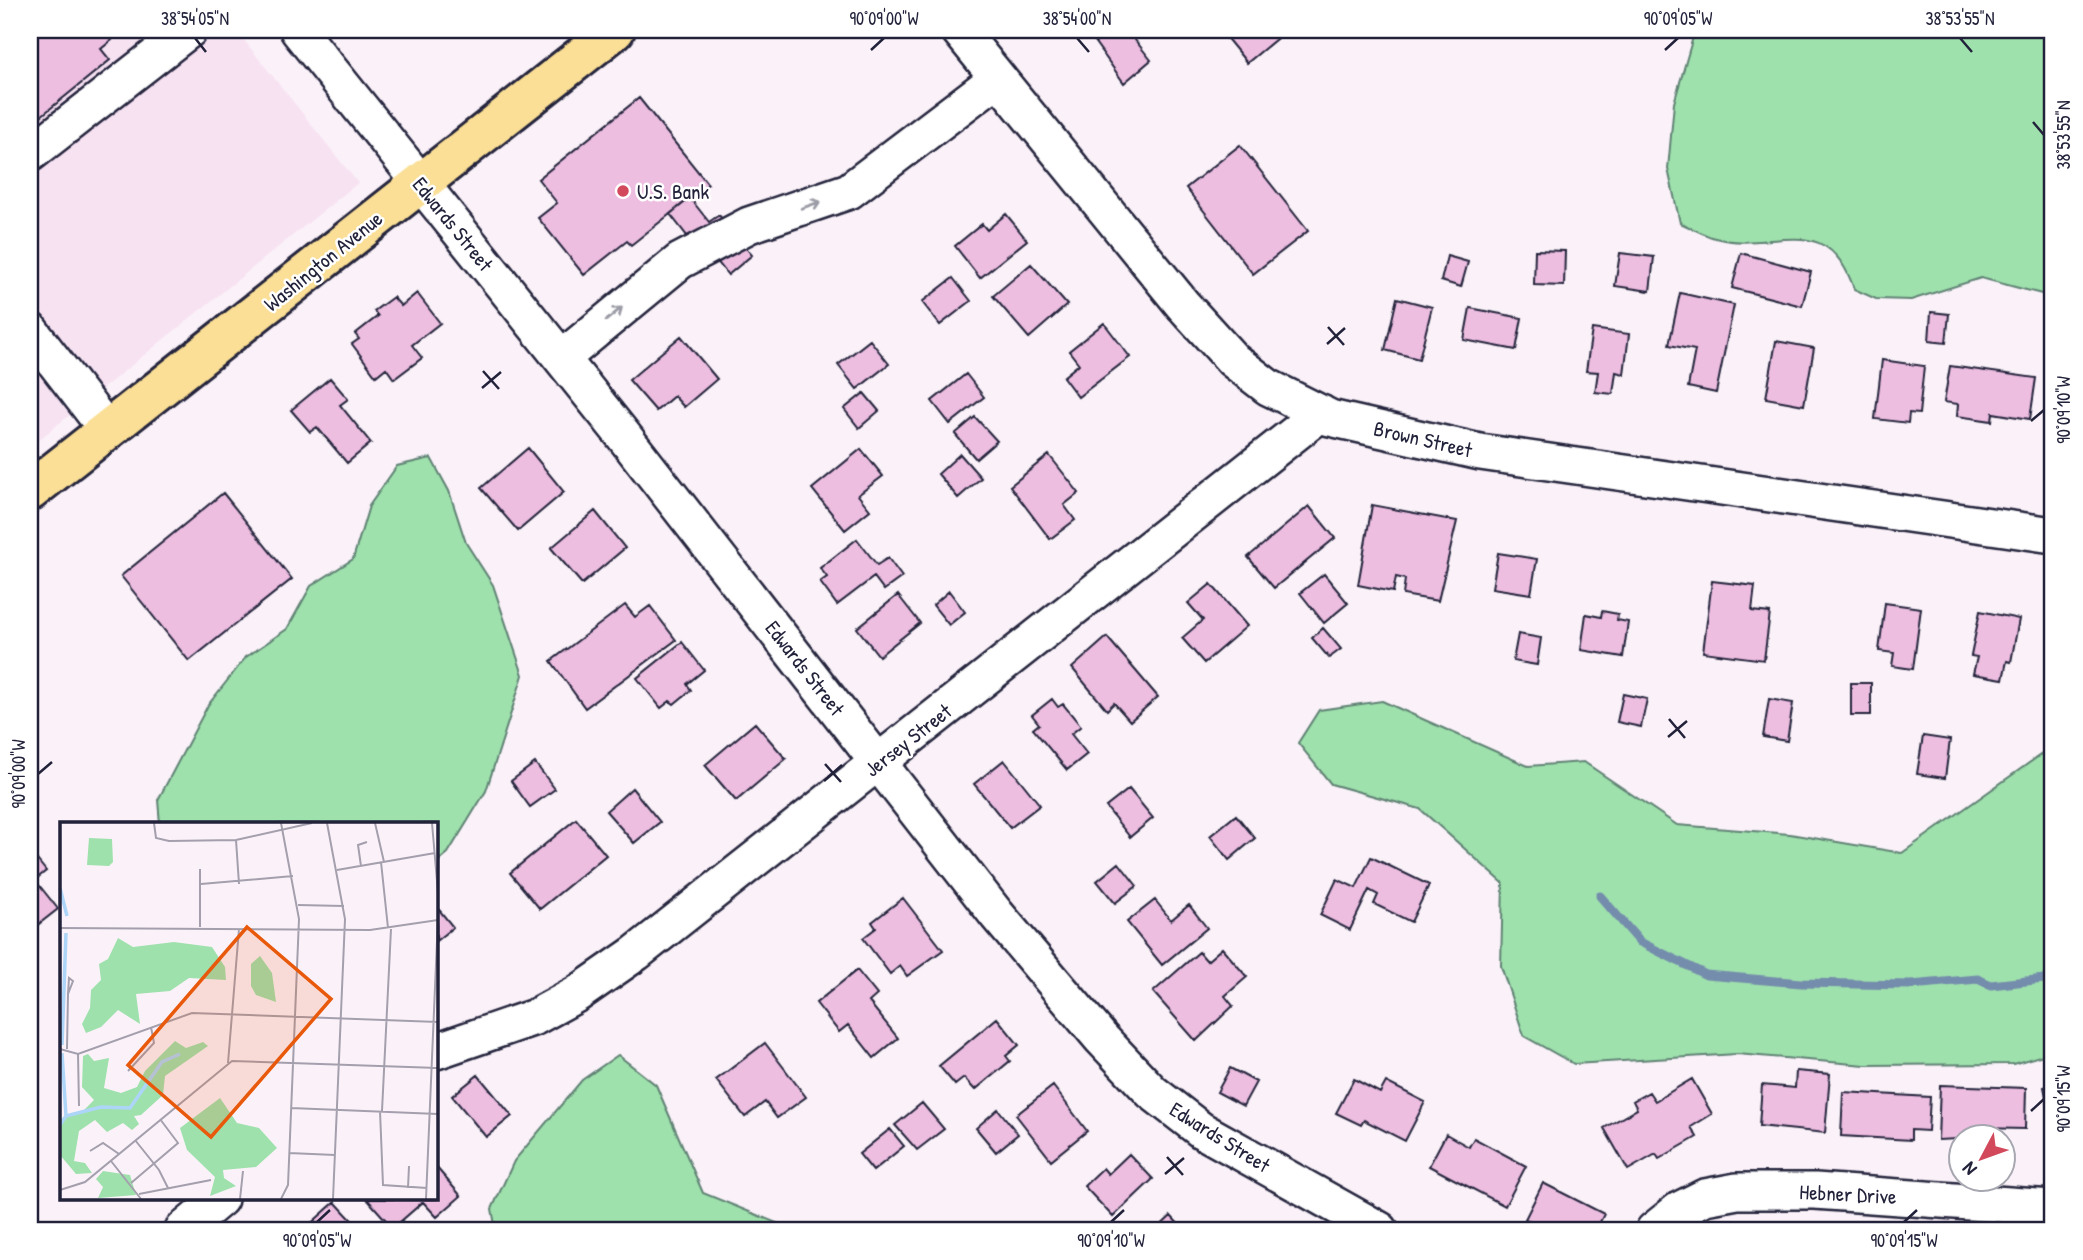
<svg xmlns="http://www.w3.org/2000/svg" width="2083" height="1260" font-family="'Patrick Hand',sans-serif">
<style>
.built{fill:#f7e2f2}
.green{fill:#9ee1ac;stroke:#608274;stroke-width:2}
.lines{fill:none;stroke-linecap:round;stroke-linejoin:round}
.stream{stroke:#758dac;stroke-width:9}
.building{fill:#edbee0;stroke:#22223b;stroke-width:2}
.minor-casing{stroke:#22223b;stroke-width:40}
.major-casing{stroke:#22223b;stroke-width:44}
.minor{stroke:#fff;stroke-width:35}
.major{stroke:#fbdf96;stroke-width:38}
.oneway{stroke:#9c9ca7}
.ticks{fill:none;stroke:#22223b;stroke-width:2.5}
.poi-dot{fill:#d1495b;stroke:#fff;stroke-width:2.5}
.labels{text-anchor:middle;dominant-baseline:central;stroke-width:5;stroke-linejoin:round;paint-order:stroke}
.poi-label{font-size:21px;fill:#22223b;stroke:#fff;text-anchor:start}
.street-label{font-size:21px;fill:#22223b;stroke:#fff}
.inset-river{fill:none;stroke:#add5f7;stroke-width:3.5}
.inset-road{fill:none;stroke:#a49fad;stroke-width:2}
.view{fill:#e8590c;fill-opacity:0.15;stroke:#e8590c;stroke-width:3.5}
.inset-edge{fill:none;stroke:#22223b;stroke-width:3.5}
.neatline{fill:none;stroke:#22223b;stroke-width:2.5}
.ticks-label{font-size:18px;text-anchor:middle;fill:#22223b}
</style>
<rect width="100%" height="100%" fill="#fbf2f9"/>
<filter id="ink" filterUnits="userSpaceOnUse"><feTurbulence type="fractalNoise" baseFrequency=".0143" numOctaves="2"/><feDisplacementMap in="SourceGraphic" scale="14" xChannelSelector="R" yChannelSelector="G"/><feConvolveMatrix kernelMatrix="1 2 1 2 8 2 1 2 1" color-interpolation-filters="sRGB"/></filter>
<g filter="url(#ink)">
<!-- built -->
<path class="built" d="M30,30H236L358,183L30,447Z"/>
<!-- green -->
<path class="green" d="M1695,30H2053V297L1981,278L1911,300L1876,299L1854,289C1826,207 1773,254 1715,238C1703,235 1691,227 1680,223L1668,169L1674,103Z
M431,458L449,491L466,543L493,585L523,675L486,791L448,853L436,863V824H160L158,800L208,705L246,657L287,629L311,586L353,559L369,506L397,466Z
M1382,701L1528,766L1584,762L1677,825L1790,834L1902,853L2053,746V1052L2013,1064L1865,1065L1737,1054L1574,1064L1524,1036L1501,966L1503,883L1420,809L1331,784L1298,743L1319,710Z
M618,1055L656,1085L703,1193L794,1230H496L492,1209L514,1161L582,1080Z"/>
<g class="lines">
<!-- stream -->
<path class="stream" d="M1600,896L1640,942L1706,975L1801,983L1911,985L1978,979L1991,985L2053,978"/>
</g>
<!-- building -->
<path class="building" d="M30,30H114L108,34L112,40L101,49L110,60L30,125Z
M1086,30H1127L1151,60L1124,83Z
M1220,30H1287L1247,63Z
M639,98L708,184L631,245L627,241L584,275L538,218L557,203L538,179Z
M1240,145L1308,231L1253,274L1186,188Z
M690,198L709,222L719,215L752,255L728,275L697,236L691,241L670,214Z
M1006,214L1027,240L980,278L955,246L982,224L987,230Z
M1535,250L1565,251L1564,286L1534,285Z
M1620,253L1654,257L1650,291L1615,286Z
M1741,253L1811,272L1802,306L1732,288Z
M1447,256L1468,262L1461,287L1441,281Z
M1031,264L1067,305L1029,338L993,296Z
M953,278L971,301L940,325L922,302Z
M417,293L440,323L412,345L422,358L394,379L386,368L376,376L352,344L359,339L355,334L378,316L374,311L393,297L401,306Z
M1680,293L1734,305L1716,393L1688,387L1695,350L1669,345Z
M1397,298L1432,307L1419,359L1385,350Z
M1470,308L1522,318L1516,350L1464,340Z
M1931,312L1949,314L1946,343L1929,341Z
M1104,323L1130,357L1078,397L1063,377L1079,364L1069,351Z
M1592,329L1629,334L1624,374L1616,372L1613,394L1595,392L1598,372L1586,371Z
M681,336L717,379L684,407L674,396L656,411L629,380Z
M870,340L889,364L857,389L838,365Z
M1776,341L1814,348L1804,405L1766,398Z
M1882,360L1924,366L1919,414L1909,413L1908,423L1875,419Z
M1950,366L2036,378L2030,419L1993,413L1992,421L1957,416L1958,404L1944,402Z
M966,374L984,397L950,424L932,401Z
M330,378L348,399L340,405L371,443L347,463L317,427L310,432L291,410Z
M864,393L879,411L859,428L844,409Z
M975,417L997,441L976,459L955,434Z
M528,448L564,492L518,531L481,488Z
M861,449L883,476L858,495L870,510L845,530L812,489Z
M960,454L981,478L958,498L938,474Z
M1049,455L1079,493L1064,505L1075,520L1050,539L1010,486Z
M223,493L292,579L189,661L121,576Z
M1372,505L1457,521L1438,601L1403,595L1405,579L1396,577L1393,592L1358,585Z
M1309,506L1335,538L1274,588L1248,557Z
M595,511L625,548L582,584L551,548Z
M857,539L877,565L888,558L902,577L884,590L874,577L837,605L820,582L827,577L820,568Z
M1498,553L1537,559L1531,594L1492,588Z
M1324,574L1348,603L1324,623L1300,593Z
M1712,581L1755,586L1752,611L1770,613L1764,660L1703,652Z
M1211,584L1247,626L1204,663L1182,638L1203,620L1188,603Z
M949,591L965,612L949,625L933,605Z
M898,595L920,623L879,656L857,628Z
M1885,603L1921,608L1913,669L1892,666L1894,653L1879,651Z
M625,605L635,617L650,606L676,640L585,708L551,661Z
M1602,611L1618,614L1617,620L1628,622L1623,657L1581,650L1586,614L1601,617Z
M1980,611L2019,619L2011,662L2007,661L2003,679L1973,674L1977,657L1971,656Z
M1323,628L1341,649L1329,658L1312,638Z
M1518,634L1541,638L1537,665L1513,661Z
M1107,637L1158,697L1130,721L1114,703L1107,710L1072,668Z
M682,642L704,670L687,684L691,690L674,704L670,701L661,708L637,678Z
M1851,683H1871V715H1851Z
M1623,694L1647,699L1641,727L1617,722Z
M1052,699L1058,707L1063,704L1081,726L1071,734L1087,754L1067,770L1033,729L1039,724L1032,715Z
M1769,699L1793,703L1787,741L1763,737Z
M755,723L786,759L736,801L705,765Z
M1923,736L1950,740L1945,778L1917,774Z
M1004,760L1040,805L1010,828L974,784Z
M535,763L555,789L530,807L511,781Z
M632,788L660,822L634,843L606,811Z
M1129,789L1153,818L1130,837L1106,807Z
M1236,815L1255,838L1229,860L1210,836Z
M576,819L606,855L540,909L510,873Z
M30,851L46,871L30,884Z
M1371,857L1429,885L1411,922L1374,904L1378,895L1369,890L1350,930L1320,915L1337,879L1356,888Z
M1119,863L1137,886L1115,903L1097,881Z
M35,880L58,909L30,931V884Z
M903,898L943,950L907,976L900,966L890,974L863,938L876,928L872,922Z
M1155,900L1171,920L1189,905L1207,928L1162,965L1127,922Z
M436,906L453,927L436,941Z
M1222,948L1247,977L1225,996L1233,1006L1196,1041L1153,992L1199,952L1207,961Z
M857,970L877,995L869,1002L898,1038L874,1058L848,1025L839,1032L816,1003Z
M997,1018L1019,1045L1006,1056L1010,1061L975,1090L964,1078L955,1085L939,1066Z
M765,1043L806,1097L777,1118L765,1102L745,1117L716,1080Z
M1230,1068L1256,1082L1243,1106L1217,1092Z
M1796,1071L1830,1074L1825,1133L1759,1126L1762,1085L1795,1088Z
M478,1075L512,1116L486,1137L452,1096Z
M1354,1079L1380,1093L1386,1082L1425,1102L1405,1141L1364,1120L1361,1125L1336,1113Z
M1692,1079L1712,1114L1691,1127L1697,1137L1659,1159L1656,1154L1628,1170L1604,1128L1637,1109L1633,1101L1649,1092L1655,1101Z
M1940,1085L2026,1088L2025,1129L1979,1128V1138L1938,1140Z
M2053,1085V1125H2052L2044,1087Z
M1053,1086L1087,1131L1051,1160L1016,1115Z
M1843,1092L1930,1097L1928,1131L1911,1130V1140L1841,1136Z
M922,1103L944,1129L917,1150L895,1125Z
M998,1109L1018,1134L996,1152L976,1128Z
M890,1129L904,1146L873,1171L859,1154Z
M1446,1134L1469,1147L1474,1138L1526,1166L1505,1206L1429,1166Z
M1129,1154L1153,1179L1113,1217L1084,1186L1103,1168L1108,1174Z
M436,1167L461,1196L437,1217L423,1202L393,1228L367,1199H436Z
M1543,1183L1604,1214L1596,1230H1548L1525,1219Z
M335,1202L361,1230H310L307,1227Z
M1171,1216L1184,1230H1156Z"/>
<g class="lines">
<defs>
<path id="minor" d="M298,30L623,435L997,915L1101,1038L1152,1092L1201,1130L1380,1230
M959,30L1183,305L1233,360L1268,387L1330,418L1480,452L2053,535
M30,154L189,30
M30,330L108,431
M562,358L680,261L749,225L849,191L998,78
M436,1051L535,1017L577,994L636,953L1321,413
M183,1230L220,1199
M1654,1230L1679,1210L1705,1197L1737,1191H1815L2053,1208"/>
<path id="major" d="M30,491L615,30"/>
</defs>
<!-- minor casing -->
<use href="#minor" class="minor-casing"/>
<!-- major casing -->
<use href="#major" class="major-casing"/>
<!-- minor -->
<use href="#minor" class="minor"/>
<!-- major -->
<use href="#major" class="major"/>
</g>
<!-- one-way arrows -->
<defs><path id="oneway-shaft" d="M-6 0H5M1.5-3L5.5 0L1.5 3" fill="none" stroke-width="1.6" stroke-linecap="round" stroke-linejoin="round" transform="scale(1.75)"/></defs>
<g class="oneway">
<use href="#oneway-shaft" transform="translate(811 205) rotate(-19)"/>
<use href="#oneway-shaft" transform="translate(614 314) rotate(-40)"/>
</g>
</g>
<!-- ticks -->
<path class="ticks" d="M195,38L206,52M1077,38L1089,52M1960,38L1972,52M871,50L884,38M1665,50L1678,38M2033,122L2044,135M1328,327L1344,345M1327,344L1345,328M483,371L499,389M482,388L501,372M2031,421L2044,410M1669,719L1685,738M1668,737L1687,721M825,764L841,782M38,774L52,762M824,781L842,765M2031,1111L2044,1099M1167,1157L1183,1175M1165,1174L1184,1158M317,1222L330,1210M1111,1222L1124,1210M1904,1222L1917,1210"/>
<!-- markers -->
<circle class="poi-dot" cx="623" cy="191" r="7"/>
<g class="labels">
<!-- poi labels -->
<g class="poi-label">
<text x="637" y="191">U.S. Bank</text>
</g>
<!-- street labels -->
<g class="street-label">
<text transform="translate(453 224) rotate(51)">Edwards Street</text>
<text transform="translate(323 261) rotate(-39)">Washington Avenue</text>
<text transform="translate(1423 439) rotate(13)">Brown Street</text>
<text transform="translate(805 668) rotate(52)">Edwards Street</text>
<text transform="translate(908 740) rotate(-38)">Jersey Street</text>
<text transform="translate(1220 1137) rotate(32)">Edwards Street</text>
<text transform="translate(1848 1194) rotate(3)">Hebner Drive</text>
</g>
</g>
<!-- overview -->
<g transform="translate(60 822)">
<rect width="378" height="378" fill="#fbf2f9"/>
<path d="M29,16L52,17L53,40L49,44L27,43ZM58,116L73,125L114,120L152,125L165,145L166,158L129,156L110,169L76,172L80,202L58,188L41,205L26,211L22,202L30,186L31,168L41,158L39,142L48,137ZM200,134L212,151L216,180L196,173L191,164V142ZM115,219L126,226L143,220L148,224L105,254L103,273L81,293L74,294L79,302L72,308L63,301L47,310L35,298L19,309L14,339L25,341L32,351L16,352L0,333V297L22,290L34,278L22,265L23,234L28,232L34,239L49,236L44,266L61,271L77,265L85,249ZM160,276L177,301L199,306L217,326L196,345L163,348L164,356L176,364L150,374L155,355L127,328L120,306ZM43,349L70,353L76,373L38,376L43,365L36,357Z" fill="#9ee1ac"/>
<path class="inset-river" d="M0,66L7,94M2,223L6,111M6,294L41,285L70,286L102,240L120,232M0,303L6,294L2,231"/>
<path class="inset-road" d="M94,1L96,16L109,19L176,18L252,1M221,1L239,97L228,363L221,377M267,1L285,97L273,377M315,1L324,40M372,1L378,71M176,18L179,62M321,40L328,106M301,44L298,23L307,20M140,47V105M277,48L375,31M141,62L233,54M238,83L284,84M0,106L310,108L378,98M0,227L18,232L132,191L378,200M7,227L8,172L13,159L9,156L8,172M18,232L19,284M168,241L179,107M68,249L94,221L91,205M231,286L378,292M320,289L323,363L367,366M322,289L331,107M75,318L99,348L108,366M30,329L43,321L59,332M229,331L275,333M51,339L81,377M71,361L118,321L100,297M348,366L349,344M0,368L25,360L172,239L378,246M79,372L151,358M180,377L183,349M366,377L378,95"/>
<path class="view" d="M187,105L271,177L151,315L68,243Z"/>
<rect width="378" height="378" class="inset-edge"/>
</g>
<!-- margin -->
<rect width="2083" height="1260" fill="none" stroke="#fff" stroke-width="77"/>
<!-- north arrow -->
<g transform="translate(1982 1158) rotate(229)"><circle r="33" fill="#ffffff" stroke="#a7a7b1" stroke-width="2"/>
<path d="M0-5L12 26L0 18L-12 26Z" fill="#d1495b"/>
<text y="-10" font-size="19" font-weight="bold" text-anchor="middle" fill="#22223b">N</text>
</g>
<rect x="38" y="38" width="2006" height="1184" class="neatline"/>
<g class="ticks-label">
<text x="195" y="25">38°54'05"N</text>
<text x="884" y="25">90°09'00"W</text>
<text x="1077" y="25">38°54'00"N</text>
<text x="1678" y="25">90°09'05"W</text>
<text x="1960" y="25">38°53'55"N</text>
<text transform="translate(2064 135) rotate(-90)" y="6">38°53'55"N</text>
<text transform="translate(2064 410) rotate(-90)" y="6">90°09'10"W</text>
<text transform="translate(19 774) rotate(-90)" y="6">90°09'00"W</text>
<text transform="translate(2064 1099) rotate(-90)" y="6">90°09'15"W</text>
<text x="317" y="1247">90°09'05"W</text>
<text x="1111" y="1247">90°09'10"W</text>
<text x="1904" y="1247">90°09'15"W</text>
</g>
</svg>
